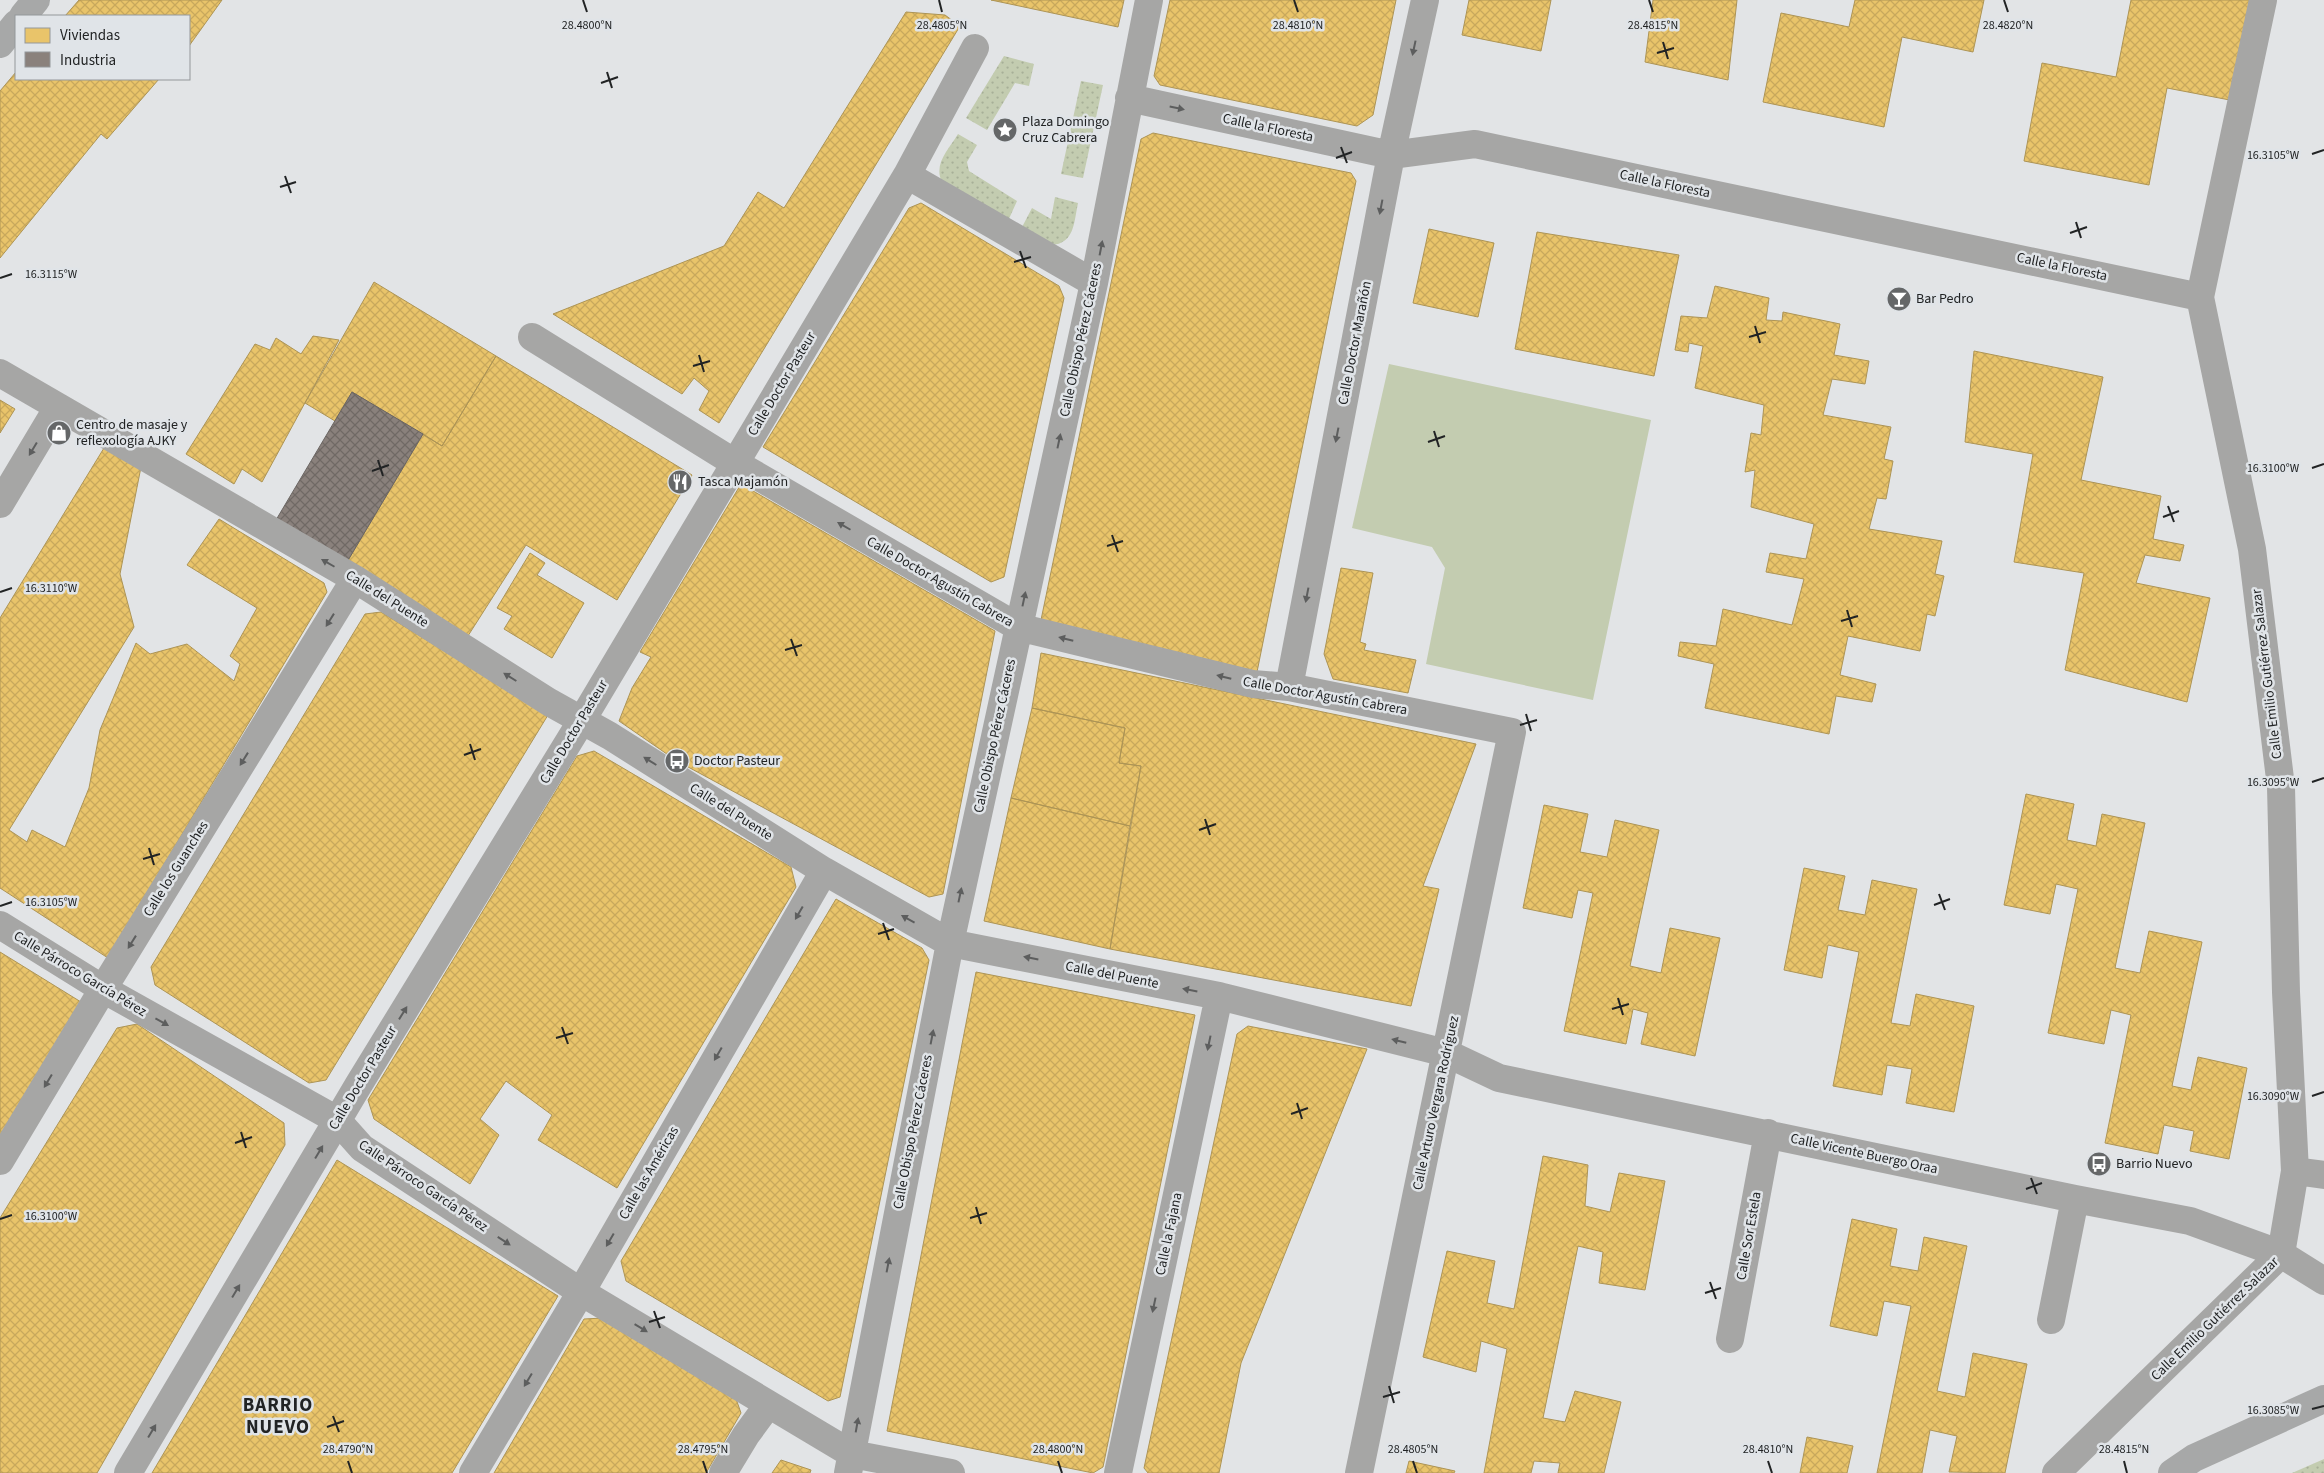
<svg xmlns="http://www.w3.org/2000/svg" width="2324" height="1473" font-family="'Source Sans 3',sans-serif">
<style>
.grass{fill:#c3ccb0}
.park{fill:url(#park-dots)}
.homes{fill:url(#homes-cross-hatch);stroke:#ad9455}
.industry{fill:url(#industry-cross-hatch);stroke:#6a6562}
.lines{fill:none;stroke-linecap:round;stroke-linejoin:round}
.minor{stroke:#a6a6a5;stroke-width:28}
.major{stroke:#a7a8a8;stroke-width:28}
.oneway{fill:#5d5e5e}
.ticks{fill:none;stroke:#212324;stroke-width:2}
.labels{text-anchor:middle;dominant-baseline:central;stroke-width:5;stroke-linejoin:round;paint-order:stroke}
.poi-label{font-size:14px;fill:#212324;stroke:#e0e4e8;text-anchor:start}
.street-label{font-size:14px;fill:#212324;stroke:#e0e4e8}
.district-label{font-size:19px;font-weight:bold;letter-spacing:1px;fill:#212324;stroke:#e0e4e8}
.ticks-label{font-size:12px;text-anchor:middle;fill:#212324;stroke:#e0e4e8;stroke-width:5;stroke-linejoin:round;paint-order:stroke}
</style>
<defs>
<pattern id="park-dots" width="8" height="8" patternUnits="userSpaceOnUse" patternTransform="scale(1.25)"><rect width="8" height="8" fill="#c3ccb0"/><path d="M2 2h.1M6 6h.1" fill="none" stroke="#a7af97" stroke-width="1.8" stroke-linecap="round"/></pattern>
<pattern id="homes-cross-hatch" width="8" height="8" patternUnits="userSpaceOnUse" patternTransform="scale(1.25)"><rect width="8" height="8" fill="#e9c46a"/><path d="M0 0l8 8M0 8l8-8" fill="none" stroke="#c8a85c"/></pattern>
<pattern id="industry-cross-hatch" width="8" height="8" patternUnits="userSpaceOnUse" patternTransform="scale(1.25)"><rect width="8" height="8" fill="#8a817c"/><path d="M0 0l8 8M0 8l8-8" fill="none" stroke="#706965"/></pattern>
</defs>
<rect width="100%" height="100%" fill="#e2e4e6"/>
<!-- grass -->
<path class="grass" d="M1389,364L1651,420L1593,700L1426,664L1445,568L1432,547L1352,528Z"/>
<!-- park -->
<path class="park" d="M1004,56L1034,64L1029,86L1015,83L987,130L966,118Z
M1081,81L1103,85L1083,178L1061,174Z
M958,134L977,145L967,162L969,171L1017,201L1008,221L942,182C933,164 949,149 958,134Z
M1055,197L1078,203C1074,221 1075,244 1051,245L1021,229L1032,208L1051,219Z
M2324,1459V1473H2292Z"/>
<!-- homes -->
<path class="homes" d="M79,0H222L189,46V16H65Z
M991,0H1124L1118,27Z
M1170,0H1396L1373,115L1357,126L1160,85L1154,76Z
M1469,0H1551L1541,51L1462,35Z
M1653,0H1737L1728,80L1645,62Z
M1855,0H1984L1973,52L1902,37L1884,127L1763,102L1781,13L1849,27Z
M2131,0H2255L2235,101L2167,88L2149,185L2024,161L2042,63L2116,77Z
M906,12L945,15L960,26L719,423L699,410L709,391L694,378L682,394L553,314L724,246L758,192L784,208Z
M16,72V79H159L107,139L101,134L0,258V91Z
M1153,133L1351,173L1356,181L1257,672L1041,620L1141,139Z
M921,203L1059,286L1064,298L1004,577L991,582L763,447L909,208Z
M1429,229L1494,243L1478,317L1413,303Z
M1537,232L1679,255L1654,376L1515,349Z
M374,282L496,356L442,446L352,392L335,421L305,403Z
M1715,286L1769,298L1766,320L1782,321L1783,312L1840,324L1834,355L1869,361L1865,384L1832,379L1823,415L1891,427L1884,459L1893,461L1886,499L1877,498L1869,529L1942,541L1935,574L1944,576L1935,616L1927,614L1920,651L1848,636L1840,675L1876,684L1872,702L1836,696L1829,734L1705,708L1714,664L1678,656L1680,642L1716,646L1723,609L1792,625L1804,579L1766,572L1770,553L1806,559L1814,524L1751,507L1755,470L1745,472L1751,433L1761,435L1764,405L1695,388L1703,346L1689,343L1688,352L1675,350L1681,316L1707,318Z
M313,336L339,340L262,482L242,469L234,484L186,454L255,344L270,350L276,338L301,354Z
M1974,351L2103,377L2081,480L2161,496L2153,539L2184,545L2180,561L2145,555L2136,583L2210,598L2187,702L2065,670L2084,573L2014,562L2033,454L1965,442Z
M496,356L692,475L617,600L526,545L466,639L347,562L423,434L442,446Z
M0,400L15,409L0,433Z
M104,448L141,467L120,574L134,627L9,830L27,842L32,830L65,847L89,788L100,730L136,643L150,654L187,644L234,681L240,664L230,656L257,608L187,565L219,519L324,583L327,592L108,958L0,888V618Z
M741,484L995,631L943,894L929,897L677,761L619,721L632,688L651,657L640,652Z
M530,553L545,563L537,575L584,603L552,658L504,629L512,616L497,608Z
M1341,568L1373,573L1360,642L1366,644L1364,650L1416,660L1408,693L1333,679L1324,654Z
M381,612L548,715L326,1080L309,1083L155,985L151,967L365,614Z
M1041,653L1476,744L1423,886L1439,889L1411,1006L1110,949L1141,766L1119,763L1125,728L1032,708Z
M1032,708L1125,728L1119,763L1141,766L1130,826L1011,798Z
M594,751L791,867L796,887L617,1188L538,1140L552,1115L506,1081L480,1119L499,1135L470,1184L374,1119L368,1100L577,756Z
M2026,794L2074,804L2067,840L2096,846L2102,814L2145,823L2115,968L2140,973L2149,931L2202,942L2172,1086L2191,1090L2198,1057L2247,1068L2229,1159L2190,1151L2194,1131L2164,1125L2158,1154L2105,1143L2131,1015L2111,1010L2104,1044L2048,1033L2078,889L2056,884L2050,914L2004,905Z
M1011,798L1130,826L1110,949L984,921Z
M1544,805L1588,814L1580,852L1607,857L1615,820L1659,830L1630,966L1661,973L1670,928L1720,938L1695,1056L1641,1044L1648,1013L1633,1009L1626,1044L1564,1031L1593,893L1578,890L1572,918L1523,908Z
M1804,868L1845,876L1838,910L1865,915L1872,880L1917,889L1891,1023L1910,1026L1916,994L1974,1006L1954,1112L1906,1103L1912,1069L1887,1065L1882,1095L1833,1086L1859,952L1828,945L1822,978L1784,970Z
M836,899L922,948L929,960L840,1397L828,1401L626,1281L621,1261Z
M0,952L81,1002L0,1139Z
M976,972L1195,1015L1103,1467L1093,1473L887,1431Z
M137,1024L284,1123L285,1145L97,1473H0V1218L117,1028Z
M1248,1026L1367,1049L1241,1363L1219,1473H1148L1144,1468L1237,1034Z
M1543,1156L1588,1165L1585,1206L1610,1212L1619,1173L1665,1181L1645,1290L1599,1283L1603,1252L1578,1246L1543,1418L1565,1422L1575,1391L1621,1402L1604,1473H1558L1560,1463L1534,1461L1531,1473H1484L1507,1349L1481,1341L1476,1372L1423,1357L1447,1251L1495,1261L1487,1303L1514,1309Z
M337,1160L558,1296L452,1473H152Z
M1852,1219L1897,1229L1890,1266L1918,1271L1924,1237L1967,1246L1937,1391L1965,1397L1973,1353L2027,1364L2005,1473L1949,1472L1957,1436L1930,1430L1922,1473H1877L1911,1306L1884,1301L1877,1336L1830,1326Z
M603,1318L735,1396L741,1413L706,1473H494L584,1319Z
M1807,1437L1853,1446L1847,1473H1800Z
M781,1460L811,1470L810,1473H772Z
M1409,1461L1455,1471L1454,1473H1406Z"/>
<!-- industry -->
<path class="industry" d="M352,392L423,434L347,562L276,520Z"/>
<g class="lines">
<!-- minor -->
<path class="minor" d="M1129,98L1391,155L1475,144L2200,297
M907,175L975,48
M532,337L735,463L1018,627L1253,684L1289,687L1512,732L1359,1473
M0,373L355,579L549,702L610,736L824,871L950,943L1219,996L1446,1053L1499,1078L2075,1199L2190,1221L2281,1254L2324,1281
M0,504L58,407
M1289,687L1391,155L1425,0
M0,925L103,989L337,1120L362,1148L581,1292L852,1454L951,1473
M0,1161L103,989L355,579
M2295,1171L2324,1175
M2051,1320L2075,1199
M1730,1339L1768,1133
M128,1473L359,1084L582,720L907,175L1094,283
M473,1473L581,1292L824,871
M723,1473L746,1435L768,1405
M848,1473L950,943L1094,283L1149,0
M1118,1473L1219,996
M2056,1473L2281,1254L2295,1171L2286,992L2281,787L2252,549L2200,297L2263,0"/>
<!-- major -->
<path class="major" d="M23,16L36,0
M0,44L16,24
M2172,1473L2194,1458L2324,1399"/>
</g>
<!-- one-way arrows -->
<defs><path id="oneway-solid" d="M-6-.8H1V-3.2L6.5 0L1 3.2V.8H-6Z" transform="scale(1.25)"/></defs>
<g class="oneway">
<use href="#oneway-solid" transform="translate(1414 48) rotate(102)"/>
<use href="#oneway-solid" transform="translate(1177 108) rotate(12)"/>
<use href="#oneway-solid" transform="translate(1381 207) rotate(101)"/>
<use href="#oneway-solid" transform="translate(1101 248) rotate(-79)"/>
<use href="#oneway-solid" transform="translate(1337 435) rotate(101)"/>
<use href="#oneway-solid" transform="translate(1059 441) rotate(-78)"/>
<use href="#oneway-solid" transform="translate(33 449) rotate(121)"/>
<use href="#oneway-solid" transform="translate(844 526) rotate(-150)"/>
<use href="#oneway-solid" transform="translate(328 563) rotate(-150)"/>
<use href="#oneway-solid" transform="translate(1307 595) rotate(101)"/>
<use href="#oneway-solid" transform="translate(1024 599) rotate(-78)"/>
<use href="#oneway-solid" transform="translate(330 620) rotate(122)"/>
<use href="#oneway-solid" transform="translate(1066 639) rotate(-166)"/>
<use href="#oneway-solid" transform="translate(510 677) rotate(-148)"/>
<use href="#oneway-solid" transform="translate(1224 677) rotate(-166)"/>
<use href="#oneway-solid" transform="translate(244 759) rotate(122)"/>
<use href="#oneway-solid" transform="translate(650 761) rotate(-148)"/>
<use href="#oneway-solid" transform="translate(960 895) rotate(-78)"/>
<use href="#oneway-solid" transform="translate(799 913) rotate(120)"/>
<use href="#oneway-solid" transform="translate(908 919) rotate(-151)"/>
<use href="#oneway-solid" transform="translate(132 942) rotate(122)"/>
<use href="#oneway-solid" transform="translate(1031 958) rotate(-169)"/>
<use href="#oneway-solid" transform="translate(1190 990) rotate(-169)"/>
<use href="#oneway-solid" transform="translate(403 1013) rotate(-58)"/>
<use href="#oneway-solid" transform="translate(162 1022) rotate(29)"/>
<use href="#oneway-solid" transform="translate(932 1037) rotate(-79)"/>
<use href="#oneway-solid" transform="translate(1399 1041) rotate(-166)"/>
<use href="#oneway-solid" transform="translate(1209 1043) rotate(102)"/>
<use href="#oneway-solid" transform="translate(718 1054) rotate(120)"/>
<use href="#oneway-solid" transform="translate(48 1081) rotate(121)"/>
<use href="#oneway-solid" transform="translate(319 1152) rotate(-59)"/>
<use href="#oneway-solid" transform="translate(610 1240) rotate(120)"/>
<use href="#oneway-solid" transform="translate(504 1241) rotate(33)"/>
<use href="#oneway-solid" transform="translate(888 1265) rotate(-79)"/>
<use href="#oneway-solid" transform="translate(236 1291) rotate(-59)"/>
<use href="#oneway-solid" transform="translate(1154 1305) rotate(102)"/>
<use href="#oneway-solid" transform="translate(641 1328) rotate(31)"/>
<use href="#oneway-solid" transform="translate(528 1380) rotate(121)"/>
<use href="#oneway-solid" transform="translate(857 1425) rotate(-80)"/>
<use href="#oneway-solid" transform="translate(152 1431) rotate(-59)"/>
</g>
<!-- ticks -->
<path class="ticks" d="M583,0L587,12M939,0L942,12M1294,0L1298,12M1649,0L1653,12M2004,0L2008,12M1663,42L1668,59M1657,53L1674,48M607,72L612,88M601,83L618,77M1341,147L1347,163M2312,154L2324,150M1336,158L1352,152M285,176L291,193M280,187L296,182M2076,222L2081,238M2070,233L2087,227M1020,251L1026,268M1014,262L1031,257M0,278L12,274M1755,326L1760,343M1749,337L1766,332M699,355L704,372M693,366L710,361M1434,431L1439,447M1428,442L1445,436M378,460L383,476M2312,468L2324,464M372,471L389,465M2168,506L2174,522M2163,517L2179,511M1112,535L1118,552M1107,546L1123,541M0,592L12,588M1847,610L1852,627M1841,621L1858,616M791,639L797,656M785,650L802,645M1526,714L1531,731M1520,725L1537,720M470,744L475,760M464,755L481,749M2312,782L2324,778M1205,819L1210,835M1199,830L1216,824M149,848L154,865M143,859L160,854M1939,894L1945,910M1934,905L1950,899M0,906L12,902M883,923L889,940M878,934L894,929M1618,998L1623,1015M1612,1009L1629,1004M562,1027L568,1044M556,1038L573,1033M2312,1096L2324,1092M1297,1103L1302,1119M1291,1114L1308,1108M241,1132L246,1148M235,1143L252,1137M2031,1178L2037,1194M2026,1189L2042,1183M976,1207L981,1224M970,1218L987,1213M0,1219L12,1215M1710,1282L1716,1299M1705,1293L1721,1288M654,1311L660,1328M649,1322L665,1317M1389,1386L1394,1403M1383,1397L1400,1392M2312,1409L2324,1406M333,1416L339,1432M327,1427L344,1421M348,1461L352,1473M703,1461L707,1473M1058,1461L1062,1473M1413,1461L1417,1473M1768,1461L1772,1473M2124,1461L2127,1473"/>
<!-- icons -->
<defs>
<symbol id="sight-disc" viewBox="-11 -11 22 22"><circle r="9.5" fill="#656768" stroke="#e0e4e8"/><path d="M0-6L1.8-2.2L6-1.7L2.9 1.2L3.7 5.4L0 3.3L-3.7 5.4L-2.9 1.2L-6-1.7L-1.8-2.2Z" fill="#fff"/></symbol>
<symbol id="bar-disc" viewBox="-11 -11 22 22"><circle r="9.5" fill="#656768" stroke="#e0e4e8"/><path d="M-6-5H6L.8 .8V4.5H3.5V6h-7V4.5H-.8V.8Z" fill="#fff"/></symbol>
<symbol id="shop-disc" viewBox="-11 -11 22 22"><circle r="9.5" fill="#656768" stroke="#e0e4e8"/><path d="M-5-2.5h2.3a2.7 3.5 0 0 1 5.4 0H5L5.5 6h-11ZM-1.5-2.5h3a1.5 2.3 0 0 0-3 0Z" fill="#fff"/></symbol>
<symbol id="restaurant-disc" viewBox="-11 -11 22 22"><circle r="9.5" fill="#656768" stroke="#e0e4e8"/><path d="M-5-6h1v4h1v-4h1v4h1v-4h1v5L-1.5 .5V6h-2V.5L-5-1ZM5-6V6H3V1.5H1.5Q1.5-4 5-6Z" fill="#fff"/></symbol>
<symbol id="bus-disc" viewBox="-11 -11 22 22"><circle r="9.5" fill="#656768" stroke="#e0e4e8"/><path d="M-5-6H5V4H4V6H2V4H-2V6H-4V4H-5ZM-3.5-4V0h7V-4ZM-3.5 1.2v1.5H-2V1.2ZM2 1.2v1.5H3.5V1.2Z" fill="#fff"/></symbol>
</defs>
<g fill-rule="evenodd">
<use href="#sight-disc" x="991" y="116" width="28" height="28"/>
<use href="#bar-disc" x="1885" y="285" width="28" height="28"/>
<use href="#shop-disc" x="45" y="419" width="28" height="28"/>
<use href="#restaurant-disc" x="666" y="468" width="28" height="28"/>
<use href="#bus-disc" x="663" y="747" width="28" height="28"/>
<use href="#bus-disc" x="2085" y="1150" width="28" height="28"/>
</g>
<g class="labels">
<!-- poi labels -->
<g class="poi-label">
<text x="1022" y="122">Plaza Domingo<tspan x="1022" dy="16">Cruz Cabrera</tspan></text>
<text x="1916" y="299">Bar Pedro</text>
<text x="76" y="425">Centro de masaje y<tspan x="76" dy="16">reflexología AJKY</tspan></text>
<text x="698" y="482">Tasca Majamón</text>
<text x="694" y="761">Doctor Pasteur</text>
<text x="2116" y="1164">Barrio Nuevo</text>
</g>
<!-- street labels -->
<g class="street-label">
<text transform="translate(1268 128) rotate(12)">Calle la Floresta</text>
<text transform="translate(1665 184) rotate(12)">Calle la Floresta</text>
<text transform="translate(2062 267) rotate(12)">Calle la Floresta</text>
<text transform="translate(1081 340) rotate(-78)">Calle Obispo Pérez Cáceres</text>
<text transform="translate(1355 343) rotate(-79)">Calle Doctor Marañón</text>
<text transform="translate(782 384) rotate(-59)">Calle Doctor Pasteur</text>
<text transform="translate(940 582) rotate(30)">Calle Doctor Agustín Cabrera</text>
<text transform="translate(387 599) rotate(32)">Calle del Puente</text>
<text transform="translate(2267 674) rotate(-97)">Calle Emilio Gutiérrez Salazar</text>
<text transform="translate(1325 696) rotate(10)">Calle Doctor Agustín Cabrera</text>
<text transform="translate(574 732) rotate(-59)">Calle Doctor Pasteur</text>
<text transform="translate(995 736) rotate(-78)">Calle Obispo Pérez Cáceres</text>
<text transform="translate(731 812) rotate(32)">Calle del Puente</text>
<text transform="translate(176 869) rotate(-58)">Calle los Guanches</text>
<text transform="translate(80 974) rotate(31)">Calle Párroco García Pérez</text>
<text transform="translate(1112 975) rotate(11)">Calle del Puente</text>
<text transform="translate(363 1078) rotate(-59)">Calle Doctor Pasteur</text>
<text transform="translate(1436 1103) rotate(-78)">Calle Arturo Vergara Rodríguez</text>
<text transform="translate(913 1132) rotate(-79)">Calle Obispo Pérez Cáceres</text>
<text transform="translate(1864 1154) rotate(12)">Calle Vicente Buergo Oraa</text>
<text transform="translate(649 1173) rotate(-60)">Calle las Américas</text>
<text transform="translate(423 1186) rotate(34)">Calle Párroco García Pérez</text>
<text transform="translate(1169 1234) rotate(-78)">Calle la Fajana</text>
<text transform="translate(1749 1236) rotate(-80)">Calle Sor Estela</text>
<text transform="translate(2215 1319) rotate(-44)">Calle Emilio Gutiérrez Salazar</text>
</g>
<!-- district labels -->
<g class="district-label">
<text x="278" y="1405">BARRIO<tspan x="278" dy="22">NUEVO</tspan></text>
</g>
</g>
<g class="ticks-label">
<text x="587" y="29">28.4800°N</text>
<text x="942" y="29">28.4805°N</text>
<text x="1298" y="29">28.4810°N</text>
<text x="1653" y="29">28.4815°N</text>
<text x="2008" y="29">28.4820°N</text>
<text x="2273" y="159">16.3105°W</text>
<text x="51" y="278">16.3115°W</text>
<text x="2273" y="472">16.3100°W</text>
<text x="51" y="592">16.3110°W</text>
<text x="2273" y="786">16.3095°W</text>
<text x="51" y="906">16.3105°W</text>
<text x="2273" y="1100">16.3090°W</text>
<text x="51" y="1220">16.3100°W</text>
<text x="2273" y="1414">16.3085°W</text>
<text x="348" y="1453">28.4790°N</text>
<text x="703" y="1453">28.4795°N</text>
<text x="1058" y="1453">28.4800°N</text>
<text x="1413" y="1453">28.4805°N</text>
<text x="1768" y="1453">28.4810°N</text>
<text x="2124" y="1453">28.4815°N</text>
</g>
<!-- legend -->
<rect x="15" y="15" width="175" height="65" fill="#e0e4e8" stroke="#94979a"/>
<rect x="25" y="28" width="25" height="15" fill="#e9c46a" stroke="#94979a"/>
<text x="60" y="40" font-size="15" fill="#212324">Viviendas</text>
<rect x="25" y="52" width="25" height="15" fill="#8a817c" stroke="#94979a"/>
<text x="60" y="65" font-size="15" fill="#212324">Industria</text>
</svg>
